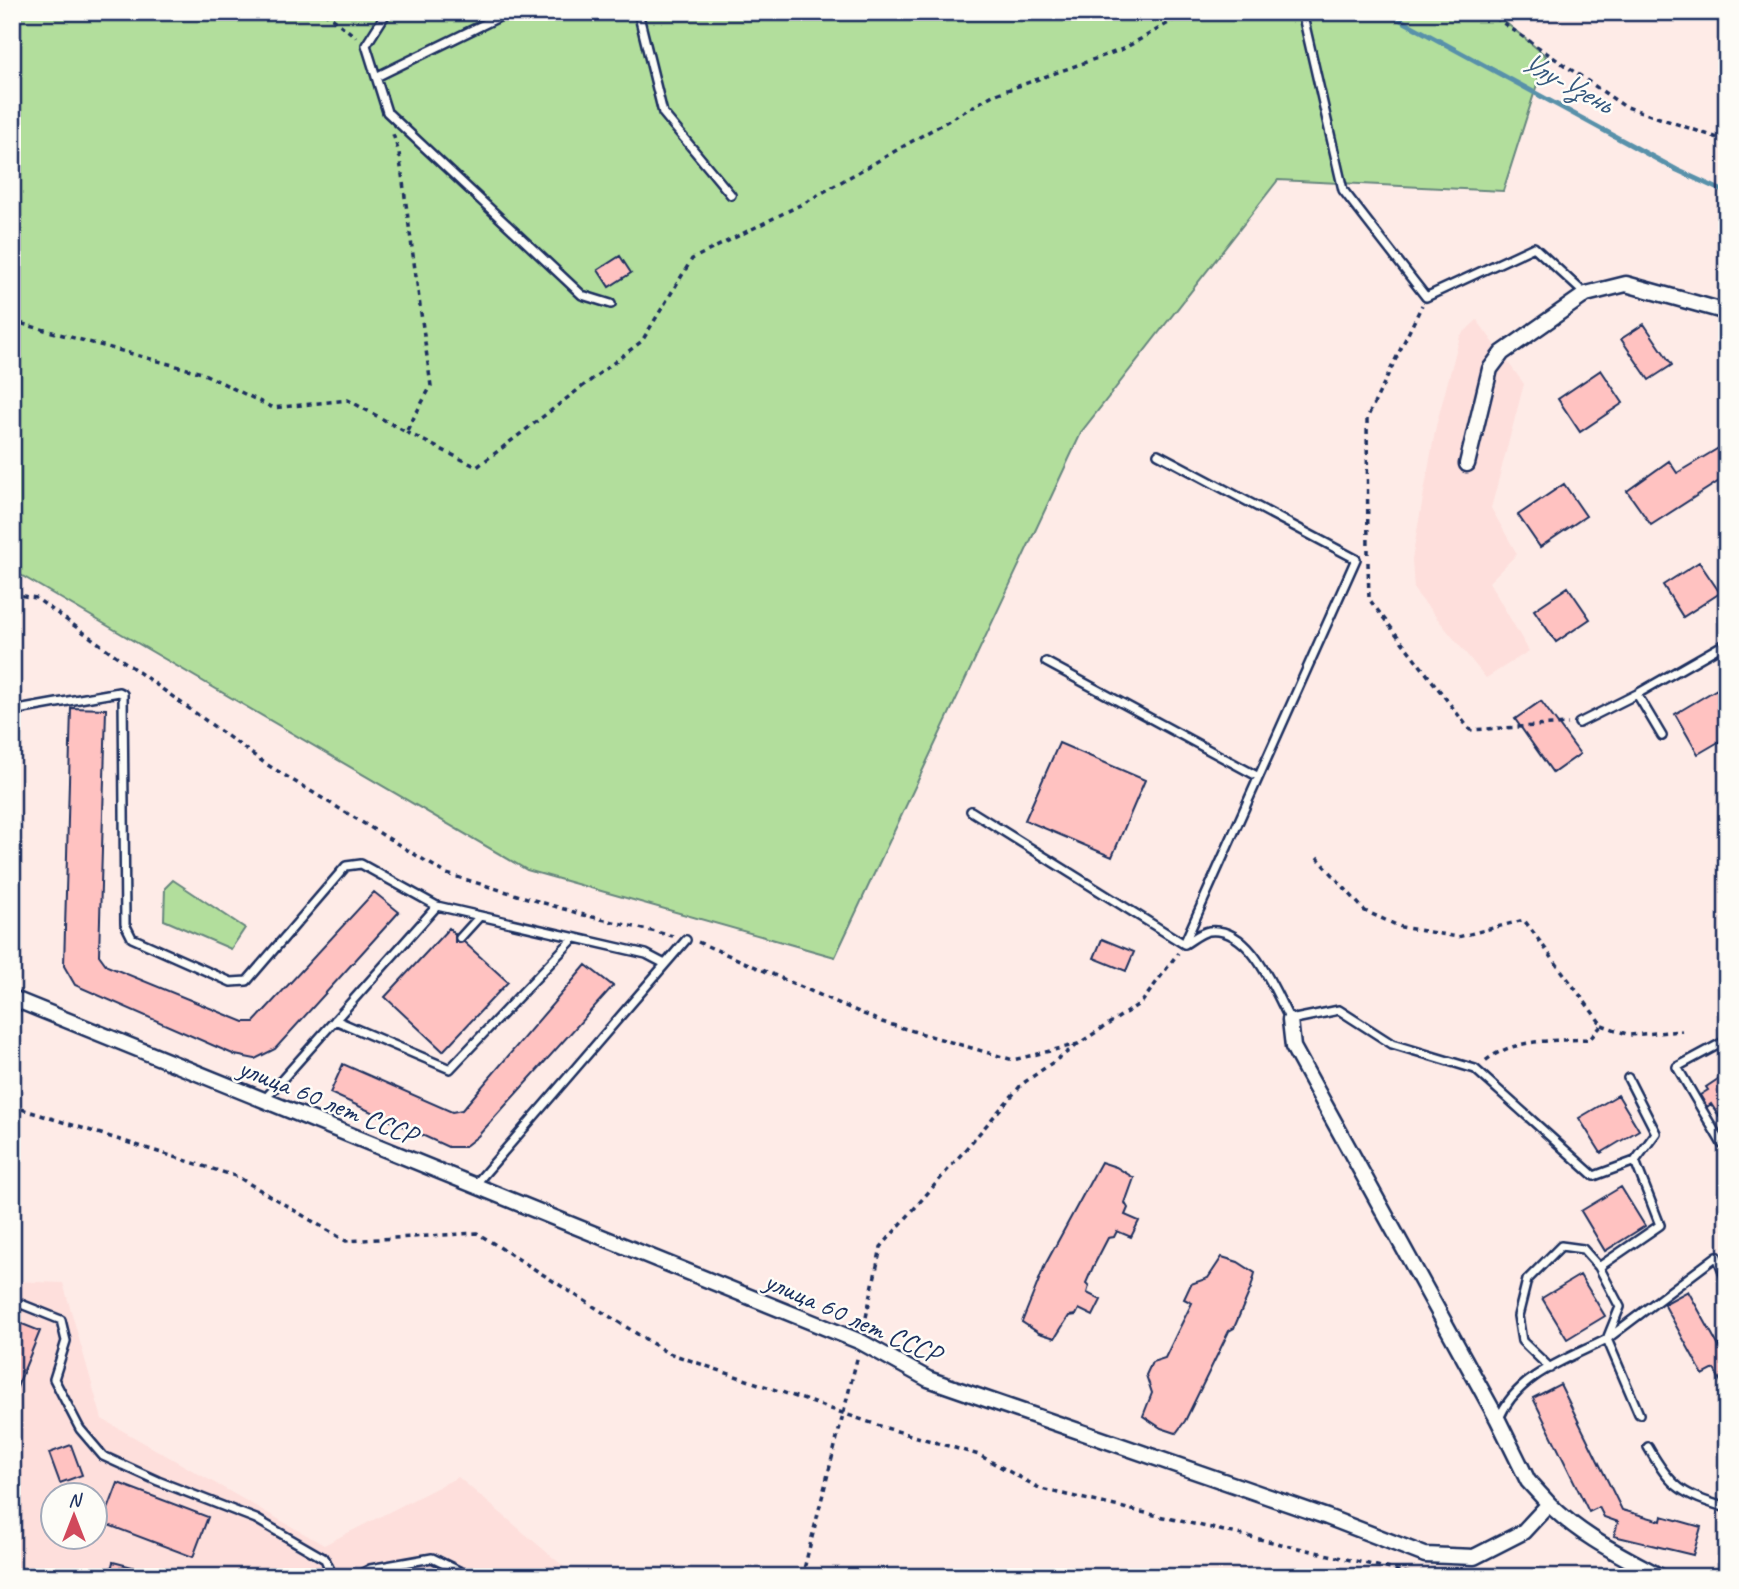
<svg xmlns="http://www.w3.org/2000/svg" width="1739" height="1589" font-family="Caveat,sans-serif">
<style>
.built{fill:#fedfdc;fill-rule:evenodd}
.green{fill:#b2de9c;stroke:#66867d;stroke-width:2}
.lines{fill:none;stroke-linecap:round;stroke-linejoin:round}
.stream{stroke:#5991aa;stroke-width:5}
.building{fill:#ffc2c1;stroke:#1b2f5e;stroke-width:2}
.service-casing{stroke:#1b2f5e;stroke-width:12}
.minor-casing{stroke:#1b2f5e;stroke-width:19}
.path{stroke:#1b2f5e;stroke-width:3.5;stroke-dasharray:5 5;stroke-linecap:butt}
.service{stroke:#fdfcf7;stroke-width:7}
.minor{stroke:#fdfcf7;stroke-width:14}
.labels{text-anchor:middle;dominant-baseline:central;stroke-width:5;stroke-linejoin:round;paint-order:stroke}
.street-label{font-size:28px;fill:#1b2f5e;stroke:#fdfcf7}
.water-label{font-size:30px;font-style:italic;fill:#35587e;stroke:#fdfcf7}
</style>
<rect width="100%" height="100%" fill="#feebe7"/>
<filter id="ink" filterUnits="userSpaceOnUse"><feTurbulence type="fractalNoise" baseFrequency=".0143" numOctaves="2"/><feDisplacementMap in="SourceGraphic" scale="14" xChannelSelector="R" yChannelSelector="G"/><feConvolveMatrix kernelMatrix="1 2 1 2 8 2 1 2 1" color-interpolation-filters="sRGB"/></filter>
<g filter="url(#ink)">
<!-- built -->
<path class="built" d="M1477,320L1524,384L1491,508L1517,554L1489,582L1529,651L1486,678L1414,590L1412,559L1436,426L1460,336Z
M12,1281L63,1283L102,1419L324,1545L458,1477L576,1577H12ZM52,1494H94V1536H52Z"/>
<!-- green -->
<path class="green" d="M12,12H1493L1546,56L1503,191L1278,180L1082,431L835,957L527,870L12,570Z
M173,880L245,928L231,949L164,920L165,888Z"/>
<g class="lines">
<!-- stream -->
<path class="stream" d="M1386,12L1677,170L1727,193"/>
</g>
<!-- building -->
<path class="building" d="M620,256L631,273L609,287L598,270Z
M1644,324L1672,365L1649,380L1621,339Z
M1601,370L1623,403L1580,432L1558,399Z
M1727,443V476L1651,525L1627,491L1669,461L1677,473Z
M1564,484L1586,516L1540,547L1518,515Z
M1699,562L1720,593L1683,617L1663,585Z
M1568,587L1590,619L1556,642L1534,610Z
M1717,689L1727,705V737L1698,754L1675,714Z
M1541,701L1580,754L1553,773L1515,719Z
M71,708L106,709L99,955L107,966L244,1022H254L374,892L399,912L275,1049L255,1059L235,1055L75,985L64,966Z
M1059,743L1145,780L1112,857L1025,820Z
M449,928L455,934V942H464L508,982L443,1051L385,997Z
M1102,939L1134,952L1126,971L1094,958Z
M586,965L613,986L478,1136L464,1147H448L330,1093L343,1064L452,1112L462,1110Z
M1727,1073V1128L1711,1104L1707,1107L1700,1095L1708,1090L1706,1087Z
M1618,1095L1639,1130L1601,1153L1579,1118Z
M1101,1162L1116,1167L1134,1178L1125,1203L1128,1208L1125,1215L1139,1221L1131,1237L1117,1231L1114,1237L1108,1238L1093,1267L1086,1283L1089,1286L1087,1293L1101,1300L1093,1316L1079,1309L1076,1315L1069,1316L1055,1338L1039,1333L1022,1322L1045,1265Z
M1621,1187L1645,1226L1605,1251L1581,1211Z
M1222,1257L1238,1262L1255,1273L1251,1288L1234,1328L1229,1331L1185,1421L1176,1433L1161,1428L1143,1416L1152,1393L1146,1375L1152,1362L1165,1358L1177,1333L1192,1303L1184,1299L1191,1284L1208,1278Z
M1580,1275L1605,1316L1567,1339L1542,1298Z
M1688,1291L1727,1361V1393L1714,1369L1703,1375L1664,1304Z
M12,1320L40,1331L13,1397H12Z
M1560,1384L1622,1510L1661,1521L1662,1516L1701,1527L1693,1555L1614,1536L1618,1522L1604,1517L1599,1507L1589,1512L1533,1398Z
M71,1445L82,1475L60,1483L49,1453Z
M118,1483L208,1517L193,1557L103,1523Z
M113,1562L152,1572V1577H109Z"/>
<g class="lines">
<defs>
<path id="service" d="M387,12L366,45L387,112L582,295L611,304
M638,12L663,113L731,195
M1302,12L1343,190L1426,297L1534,247L1585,294
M376,77L509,12
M1158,454L1356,559L1184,944
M1046,662L1257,776
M1637,694L1721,646L1727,653
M12,711L119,692L123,694L125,924L132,938L231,982L247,981L346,866L361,864L437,906
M1579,723L1637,694L1662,736
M971,811L1184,944
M460,938L480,916
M1185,944C1192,940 1201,932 1209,931C1251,926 1274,990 1290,1020L1339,1010L1392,1044L1475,1069L1594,1176L1635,1161
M335,1020L450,1069L574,938
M263,1101L437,906L646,954L665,964
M1722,1144L1677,1067L1727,1040
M474,1186L686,940
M12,1307L21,1304L61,1320L66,1341L54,1379L80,1429L103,1456L158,1481L256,1519L325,1559L333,1577
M1550,1368L1522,1341L1518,1316L1527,1280L1561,1246L1583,1249L1599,1267
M1639,1414L1607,1339L1717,1256L1727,1282
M1499,1419C1516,1375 1568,1359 1607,1339L1620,1307L1599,1267L1660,1225L1635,1161L1656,1133L1628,1078
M1648,1447C1672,1489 1682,1494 1727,1508
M355,1577L370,1569L432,1558L471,1577"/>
<path id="minor" d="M1467,464L1490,369L1502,353L1586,294L1626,284L1727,312
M12,998L861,1342L928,1379L1327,1517L1425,1555L1474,1557L1523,1532L1549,1504C1582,1537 1621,1555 1661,1577
M1290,1020L1293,1047L1498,1420L1528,1481L1549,1504"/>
</defs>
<!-- service casing -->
<use href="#service" class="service-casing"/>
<!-- minor casing -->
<use href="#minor" class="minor-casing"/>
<!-- path -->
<path class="path" d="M324,12L356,37
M1487,12L1624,106L1727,141
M12,321L202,373L273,408L348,400L406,432L431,386L399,153L393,134
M406,432L477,467L642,341L692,259L806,202L993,95L1123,49L1188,12
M1368,554L1367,418L1422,305
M1368,562L1369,599L1470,730L1568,724
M12,594L36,598L266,764L447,874L584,915L673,936
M1317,857L1365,911L1401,927L1458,937L1524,920L1602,1025L1590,1039C1554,1041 1514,1038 1485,1061
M698,942L882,1022L1013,1060L1078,1044L1142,1002L1178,953
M1602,1025L1629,1035L1682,1031
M12,1106L238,1177L346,1241L477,1233L666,1352L883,1427L979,1455L1041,1489L1425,1577
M864,1327L881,1247L1022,1084L1076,1046
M802,1577L858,1355"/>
<!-- service -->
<use href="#service" class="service"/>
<!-- minor -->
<use href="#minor" class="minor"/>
</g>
</g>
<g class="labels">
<!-- street labels -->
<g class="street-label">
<text transform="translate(328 1101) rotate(22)">улица 60 лет СССР</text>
<text transform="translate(853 1317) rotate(24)">улица 60 лет СССР</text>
</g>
<!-- water labels -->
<g class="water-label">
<text transform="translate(1567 82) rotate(28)">Улу-Узень</text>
</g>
</g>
<!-- margin -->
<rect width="1739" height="1589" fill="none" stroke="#fdfcf7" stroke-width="42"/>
<rect x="21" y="21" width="1697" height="1547" fill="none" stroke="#1b2f5e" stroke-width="2.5" filter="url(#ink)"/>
<!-- north arrow -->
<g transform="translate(74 1516)"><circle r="33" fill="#fdfcf7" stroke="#a3aaba" stroke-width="2"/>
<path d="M0-5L12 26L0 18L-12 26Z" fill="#d1495b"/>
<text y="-10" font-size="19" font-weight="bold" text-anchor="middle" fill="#1b2f5e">N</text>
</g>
</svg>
